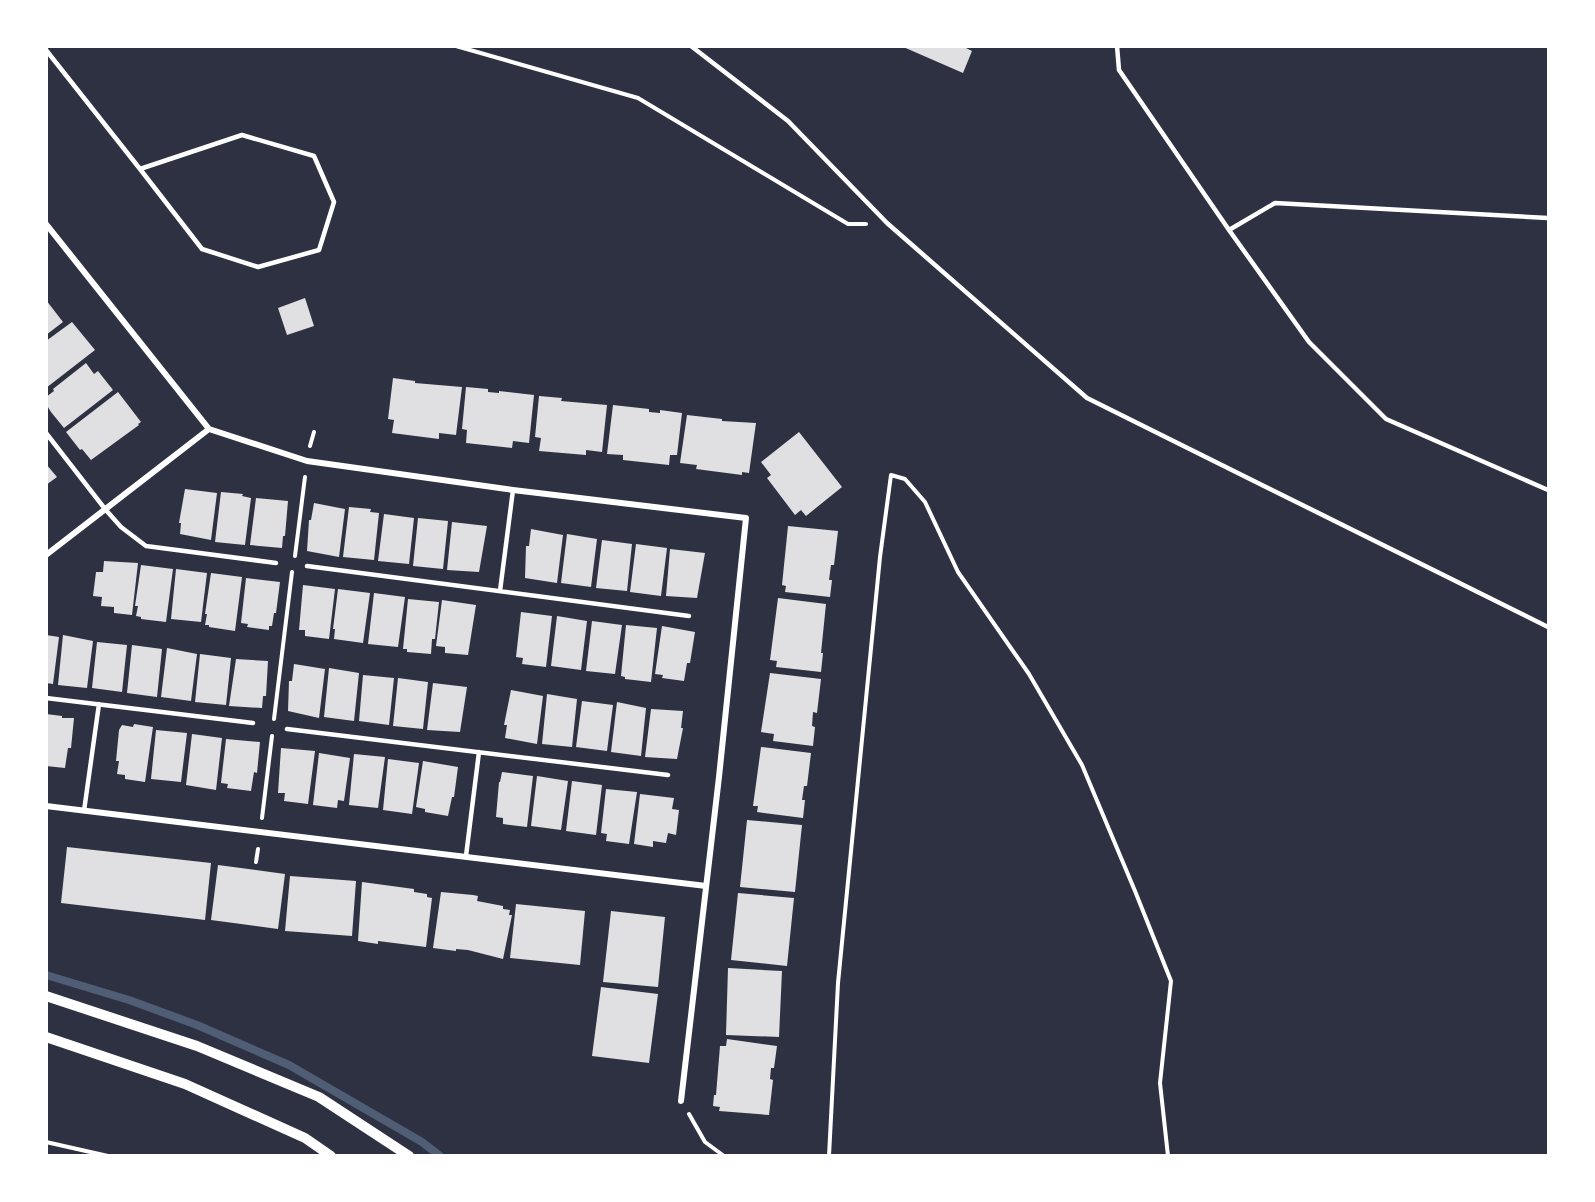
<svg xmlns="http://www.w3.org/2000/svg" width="1595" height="1202" font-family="'Fira Sans Condensed',sans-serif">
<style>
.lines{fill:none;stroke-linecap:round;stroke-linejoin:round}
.stream{stroke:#4f5d75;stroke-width:8}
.building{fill:#e0e0e3}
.path{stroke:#fff;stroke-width:4}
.service{stroke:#fff;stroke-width:4.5}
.minor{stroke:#fff;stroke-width:6}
.tertiary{stroke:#fff;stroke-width:10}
</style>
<rect width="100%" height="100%" fill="#2d3142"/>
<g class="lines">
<!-- stream -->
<path class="stream" d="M46,975L129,1000L197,1025L289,1065L422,1142L440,1156"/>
</g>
<!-- building -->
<path class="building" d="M901,46H962L972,51L963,73Z
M305,298L314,326L287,335L278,308Z
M46,300L63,322L46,335Z
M72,322L95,350L46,388V341Z
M86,363L94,374L98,371L113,390L64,428L51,412L46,404V397L54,391L53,389Z
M393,378L415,381V383L462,387L456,435L439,433V439L392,433L394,420L388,419Z
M466,387L488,389V392L499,393V391L534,395L529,443L513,441L512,448L466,443L467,430L462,429Z
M118,392L141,422L138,424L139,425L91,460L82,449L80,450L66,432Z
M539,396L562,398L561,401L607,405L602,452L586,450V455L539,451L541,438L535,437Z
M613,405L649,409V412L660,413V410L682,413L677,455H670L669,465L623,460V455L607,454Z
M687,415L722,419V421L756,423L749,473L742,472V475L696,469L697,465L680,463Z
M799,432L842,487L806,516L801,510L795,515L767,478L771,475L761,462Z
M46,464L57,477L46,485Z
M185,489L217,493L211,540L180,534L181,523H179Z
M221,492L243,494L242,496L251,498L245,545L215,542Z
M256,498L288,501L285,536H283L282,548L250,545Z
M314,503L345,509L339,557L307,551L309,520H311Z
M349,507L371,509L370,512L379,513L374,560L343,557Z
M384,514L414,518L409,564L378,561Z
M418,518L448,521L443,569L413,566Z
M452,522L487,526L479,572L447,570Z
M788,526L838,531L834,565H831L829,580H832L830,597L785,592L786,586L782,585Z
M531,529L563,535L557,583L525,578L526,546H529Z
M567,534L597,539L591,587L561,583Z
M602,540L632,544L627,591L596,588Z
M636,544L667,548L661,596L630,592Z
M670,549L705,553L697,598L666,596Z
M104,561L138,563L132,615L114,613V607L101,606L102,597L93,596L96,572H103Z
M141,565L173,569L166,622L141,619V617L136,616L138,606H135Z
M176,569L207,573L201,622L171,619Z
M211,573L242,577L235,631L209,627V625H205L207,614H205Z
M246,578L280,582L276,613H274L272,626H269V630L247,627L248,624L241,623Z
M303,585L335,589L329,639L305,636V630H299Z
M338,589L370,593L363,643L334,639L335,629H333Z
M374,593L405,597L398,647L368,644Z
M778,598L826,604L821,653H823L821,672L776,667L777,661L770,660Z
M408,599L439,602L435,639H432L431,654L407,652V649H403Z
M442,600L476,605L468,655L445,653V647L436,646Z
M521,612L552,616L546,667L522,664L523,658L516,657Z
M557,616L587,621L581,670L551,666Z
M592,621L622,625L615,674L586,671Z
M626,625L657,628L651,682L625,679V677L621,676Z
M662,626L695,632L690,663H687L684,681L662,678L663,675L655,674Z
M46,635L59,637L53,684L46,683Z
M63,635L93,641L87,688L58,685Z
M97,642L127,645L122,692L92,688Z
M132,645L162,649L157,697L127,693Z
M167,648L197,654L191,701L161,697Z
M200,654L231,658L226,705L195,702Z
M236,659L268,661L266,696H263L262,708L229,706Z
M294,664L325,669L319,718L288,711L289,681H292Z
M329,668L359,673L354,721L324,717Z
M770,673L821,679L817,713L813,712L812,726L815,727L813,746L773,741L774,734L761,732Z
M363,675L394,678L389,725L359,721Z
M398,678L428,682L423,729L393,726Z
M433,683L467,687L460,732L427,730Z
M511,690L543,696L537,744L505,738L507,725H504Z
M547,694L577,699L572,747L542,744Z
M582,701L613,705L607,751L576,747Z
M617,702L646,708L641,756L611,752Z
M651,709L683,711L681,728H683L677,759L645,757Z
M46,714L62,716V718H74L71,748H68L65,768L46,766Z
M134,724L153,727L145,782L125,779V775L117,774L119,761H116L119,730L122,725L133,727Z
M156,730L187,733L181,782L151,779Z
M192,734L222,738L216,790L186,785Z
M226,739L260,742L257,773L254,772L251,791L227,788L228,784L221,783Z
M761,747L811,753L807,786H804L802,800H805L803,818L757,812L758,806H753Z
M281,748L315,751L308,804L284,801L285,793H278Z
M319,753L350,758L344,801L338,800L337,808L313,805Z
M354,754L385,757L378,808L349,805Z
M388,759L419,763L412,814L383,810Z
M423,761L458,767L454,797H452L448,816L425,812V809L416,807Z
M502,772L533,776L527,827L503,824V818L496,817L499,782H500Z
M537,776L568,781L561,830L531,826Z
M572,781L602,785L596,835L566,831Z
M606,789L637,792L629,844L606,841L607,834L601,833Z
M640,794L674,798L672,809L679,810L676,835L668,833L666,843L653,841V847L634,844Z
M747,820L802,825L795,892L740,887Z
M67,847L211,863L205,920L61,903Z
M218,865L285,874L278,929L211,920Z
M290,876L356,881L352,936L285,931Z
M362,882L414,889V892L427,894V897L432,898L426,947L378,941V944L358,941Z
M441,892L473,895L478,896L477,901L503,906V909L510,910L509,915H512L503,959L468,950L456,949V951L433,948Z
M738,893L794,898L787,966L731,960Z
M516,904L585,911L580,965L510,958Z
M611,911L665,917L658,987L603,982Z
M728,968L782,971L779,1037L726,1035Z
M601,987L658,994L649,1063L592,1056Z
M727,1039L777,1046L774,1068H771L770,1079L773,1080L769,1115L719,1111L720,1107L713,1106L714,1095H716L720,1046H726Z"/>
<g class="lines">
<!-- path -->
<path class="path" d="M456,46L638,98L848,224H866
M310,446L314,432
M295,556L305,477
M274,719L292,572
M262,818L272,736
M256,862L258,849
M689,1114L705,1142L724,1156
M46,1142L108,1156
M829,1156L838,983L880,557L891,475L905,479L925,502L958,572L1029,674L1082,765L1135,891L1171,981L1160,1083L1168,1156"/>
<!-- service -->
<path class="service" d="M691,46L788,121L887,223L1087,398L1548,627
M1117,46L1119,70L1229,230L1309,342L1386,419L1548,490
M46,50L140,169
M242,135L314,156L334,202L319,250L258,267L202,249L140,169Z
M1229,230L1275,203L1548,218
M46,433L105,509L121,527L146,546L276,563
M307,566L689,616
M500,591L513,490
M46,698L253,723
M287,729L668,775
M84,811L99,704
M466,856L479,752"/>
<!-- minor -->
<path class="minor" d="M46,224L209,429L307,461L513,490L746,518L719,777L681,1101
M46,555L209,429
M46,806L706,886"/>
<!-- tertiary -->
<path class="tertiary" d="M46,996L197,1046L319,1097L409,1156
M46,1037L185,1084L305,1138L331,1156"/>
</g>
<!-- border -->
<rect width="1595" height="1202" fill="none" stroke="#ffffff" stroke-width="96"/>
</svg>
